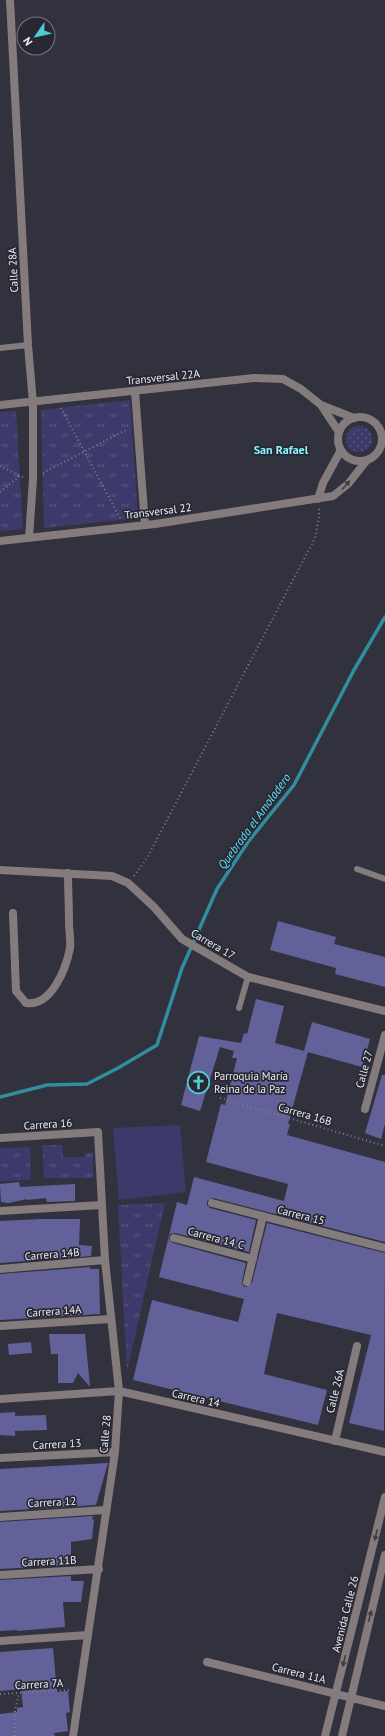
<svg xmlns="http://www.w3.org/2000/svg" width="385" height="1736" font-family="'PT Sans',sans-serif">
<style>
.grass{fill:url(#grass-dots)}
.park{fill:url(#park-tufts)}
.pitch{fill:#3d3a6b}
.lines{fill:none;stroke-linecap:round;stroke-linejoin:round}
.stream{stroke:#308e9e;stroke-width:3.5}
.building{fill:#63619a}
.path{stroke:#7e7f89;stroke-width:2;stroke-dasharray:1 3;stroke-linecap:butt}
.lane{stroke:#847c7c;stroke-width:6}
.street{stroke:#847c7c;stroke-width:8}
.oneway{fill:#3f3d45}
.labels{text-anchor:middle;dominant-baseline:central;stroke-width:3.5;stroke-linejoin:round;paint-order:stroke}
.street-label{font-size:11px;fill:#ececf4;stroke:#282833}
.poi-label{font-size:11px;fill:#ececf4;stroke:#282833;text-anchor:start}
.neighbourhood-label{font-size:12px;font-weight:bold;fill:#8af6fd;stroke:#282833}
.water-label{font-size:12px;font-style:italic;fill:#5ee2f9;stroke:#282833}
</style>
<defs>
<pattern id="grass-dots" width="8" height="8" patternUnits="userSpaceOnUse"><rect width="8" height="8" fill="#3d3a6b"/><path d="M2 2h.1M6 6h.1" fill="none" stroke="#595781" stroke-width="1.8" stroke-linecap="round"/></pattern>
<pattern id="park-tufts" width="24" height="20" patternUnits="userSpaceOnUse"><rect width="24" height="20" fill="#3d3a6b"/><path d="M3 7l-1-3M5 7V3M7 7l1-3M15 17l-1-3M17 17v-4M19 17l1-3" fill="none" stroke="#595781"/></pattern>
</defs>
<rect width="100%" height="100%" fill="#31323e"/>
<!-- grass -->
<path class="grass" d="M346 439a13 13 0 1 1 26 0a13 13 0 1 1-26 0Z"/>
<!-- park -->
<path class="park" d="M130,400L138,518L44,528L41,410Z
M16,411L23,529L0,531V412Z
M42,1145H62L63,1157H85L86,1153H93V1178H44Z
M30,1147L31,1180L0,1181V1148Z
M165,1203L127,1371L118,1205Z"/>
<!-- pitch -->
<path class="pitch" d="M180,1125L186,1192L119,1200L113,1128Z"/>
<g class="lines">
<!-- stream -->
<path class="stream" d="M0,1097L47,1085L87,1084L118,1068L157,1045L182,968L217,889L248,842L294,785L354,670L385,617"/>
</g>
<!-- building -->
<path class="building" d="M278,921L336,937L334,944L385,957V987L335,974L336,968L270,950Z
M256,999L284,1006L275,1043L308,1052L288,1124H290L287,1135L385,1162V1242L213,1198L207,1201V1205L210,1208L256,1220L249,1252L175,1233L170,1234L169,1240L173,1243L246,1263L242,1281L243,1286L246,1287L252,1283L267,1223L385,1253L384,1431L349,1423L371,1335L277,1313L264,1374L327,1390L318,1425L133,1380L152,1300L238,1322L244,1299L159,1277L177,1202L187,1205L194,1177L284,1201L288,1184L206,1162L221,1104L225,1105L237,1058H232L234,1051L220,1047L200,1111L181,1105L199,1036L241,1043L244,1033L247,1034Z
M312,1022L370,1039L362,1067L304,1051Z
M382,1075H385V1124L381,1139L365,1133Z
M19,1182L20,1187L75,1184V1201L47,1202L46,1198L27,1200V1199L9,1203L1,1202L0,1184Z
M41,1219H80L79,1245L92,1246L91,1256L0,1263V1221Z
M90,1267V1269H99L100,1314L0,1320V1274Z
M49,1334H85L90,1387L78,1373L73,1383H58V1354H51Z
M31,1342L32,1353L9,1355L8,1344Z
M15,1412V1416L46,1415L47,1430L15,1431V1436L0,1435V1413Z
M108,1463L96,1505L0,1511V1469Z
M93,1516L92,1520L94,1519L92,1539L71,1542V1565L0,1569V1522Z
M71,1576V1581H84L81,1602H63L65,1627L17,1631V1630L0,1631V1580Z
M53,1648L57,1692L68,1691L70,1712L66,1713L68,1731L54,1733L55,1736H0V1714L17,1712V1708L23,1707L21,1689L0,1691V1652Z"/>
<g class="lines">
<!-- path -->
<path class="path" d="M61,408L120,518
M0,466L20,476
M43,473L128,429
M0,492L20,476L23,477
M134,876L147,858L315,538L319,517V509
M220,1098L385,1146
M0,1694L71,1690
M15,1736V1710L19,1694"/>
<!-- lane -->
<path class="lane" d="M0,348L28,345
M357,869L385,879
M239,1008L248,977"/>
<!-- street -->
<path class="street" d="M10,0L28,345L33,403V479L29,538
M135,391L145,525
M0,405L254,378L283,379L301,389L321,405L354,418
M321,405L339,432
M338 439a22 22 0 1 1 44 0a22 22 0 1 1-44 0Z
M318,499L323,483L341,450
M0,541L155,524L333,496L348,484L367,460
M0,870L112,876L128,883L154,907L182,939L248,977L385,1011
M13,913L16,991L26,1003C51,1007 66,969 70,948C71,940 69,931 69,923C69,906 68,890 68,873
M365,1109L385,1035
M0,1138L98,1132L105,1260L119,1391L115,1452L73,1736
M212,1203L385,1248
M0,1211L101,1205
M174,1238L253,1259
M0,1269L105,1260
M247,1282L263,1216
M0,1326L110,1319
M0,1399L119,1391L385,1452
M335,1441L357,1346
M0,1458L115,1452
M0,1517L105,1510
M0,1575L99,1569
M0,1641L88,1635
M207,1662L385,1706
M325,1736L385,1497
M342,1736L385,1555"/>
</g>
<!-- one-way arrows -->
<defs><path id="oneway-solid" d="M-6-.8H1V-3.2L6.5 0L1 3.2V.8H-6Z"/></defs>
<g class="oneway">
<use href="#oneway-solid" transform="translate(346 485) rotate(-48)"/>
<use href="#oneway-solid" transform="translate(376 1535) rotate(104)"/>
<use href="#oneway-solid" transform="translate(370 1616) rotate(-77)"/>
<use href="#oneway-solid" transform="translate(344 1661) rotate(104)"/>
</g>
<!-- icons -->
<defs>
<symbol id="church-ring" viewBox="-11 -11 22 22"><circle r="9.5" fill="#282833" stroke="#51ccd4" stroke-width="1.5"/><path d="M-1.2-6h2.4v3.5h3.3v2.4h-3.3V6h-2.4V-.1h-3.3v-2.4h3.3Z" fill="#51ccd4"/></symbol>
</defs>
<g fill-rule="evenodd">
<use href="#church-ring" x="186" y="1070" width="25" height="25"/>
</g>
<g class="labels">
<!-- street labels -->
<g class="street-label">
<text transform="translate(13 270) rotate(-93)">Calle 28A</text>
<text transform="translate(163 377) rotate(-6)">Transversal 22A</text>
<text transform="translate(158 511) rotate(-7)">Transversal 22</text>
<text transform="translate(213 944) rotate(30)">Carrera 17</text>
<text transform="translate(364 1069) rotate(-75)">Calle 27</text>
<text transform="translate(305 1114) rotate(16)">Carrera 16B</text>
<text transform="translate(48 1124) rotate(-4)">Carrera 16</text>
<text transform="translate(301 1215) rotate(14)">Carrera 15</text>
<text transform="translate(216 1238) rotate(15)">Carrera 14 C</text>
<text transform="translate(52 1254) rotate(-5)">Carrera 14B</text>
<text transform="translate(54 1311) rotate(-4)">Carrera 14A</text>
<text transform="translate(335 1391) rotate(-76)">Calle 26A</text>
<text transform="translate(196 1398) rotate(13)">Carrera 14</text>
<text transform="translate(105 1434) rotate(-85)">Calle 28</text>
<text transform="translate(57 1444) rotate(-3)">Carrera 13</text>
<text transform="translate(52 1502) rotate(-3)">Carrera 12</text>
<text transform="translate(49 1561) rotate(-3)">Carrera 11B</text>
<text transform="translate(345 1614) rotate(-76)">Avenida Calle 26</text>
<text transform="translate(299 1673) rotate(14)">Carrera 11A</text>
<text transform="translate(39 1684) rotate(-3)">Carrera 7A</text>
</g>
<!-- poi labels -->
<g class="poi-label">
<text x="214" y="1076">Parroquia María<tspan x="214" dy="13">Reina de la Paz</tspan></text>
</g>
<!-- neighbourhood labels -->
<g class="neighbourhood-label">
<text x="281" y="449">San Rafael</text>
</g>
<!-- water labels -->
<g class="water-label">
<text transform="translate(254 821) rotate(-54)">Quebrada el Amoladero</text>
</g>
</g>
<!-- north arrow -->
<g transform="translate(36 36) rotate(236)"><circle r="19" fill="#282833" stroke="#767680"/>
<path d="M0-3L7 15L0 10L-7 15Z" fill="#51ccd4"/>
<text y="-6" font-size="11" font-weight="bold" text-anchor="middle" fill="#ececf4">N</text>
</g>
</svg>
